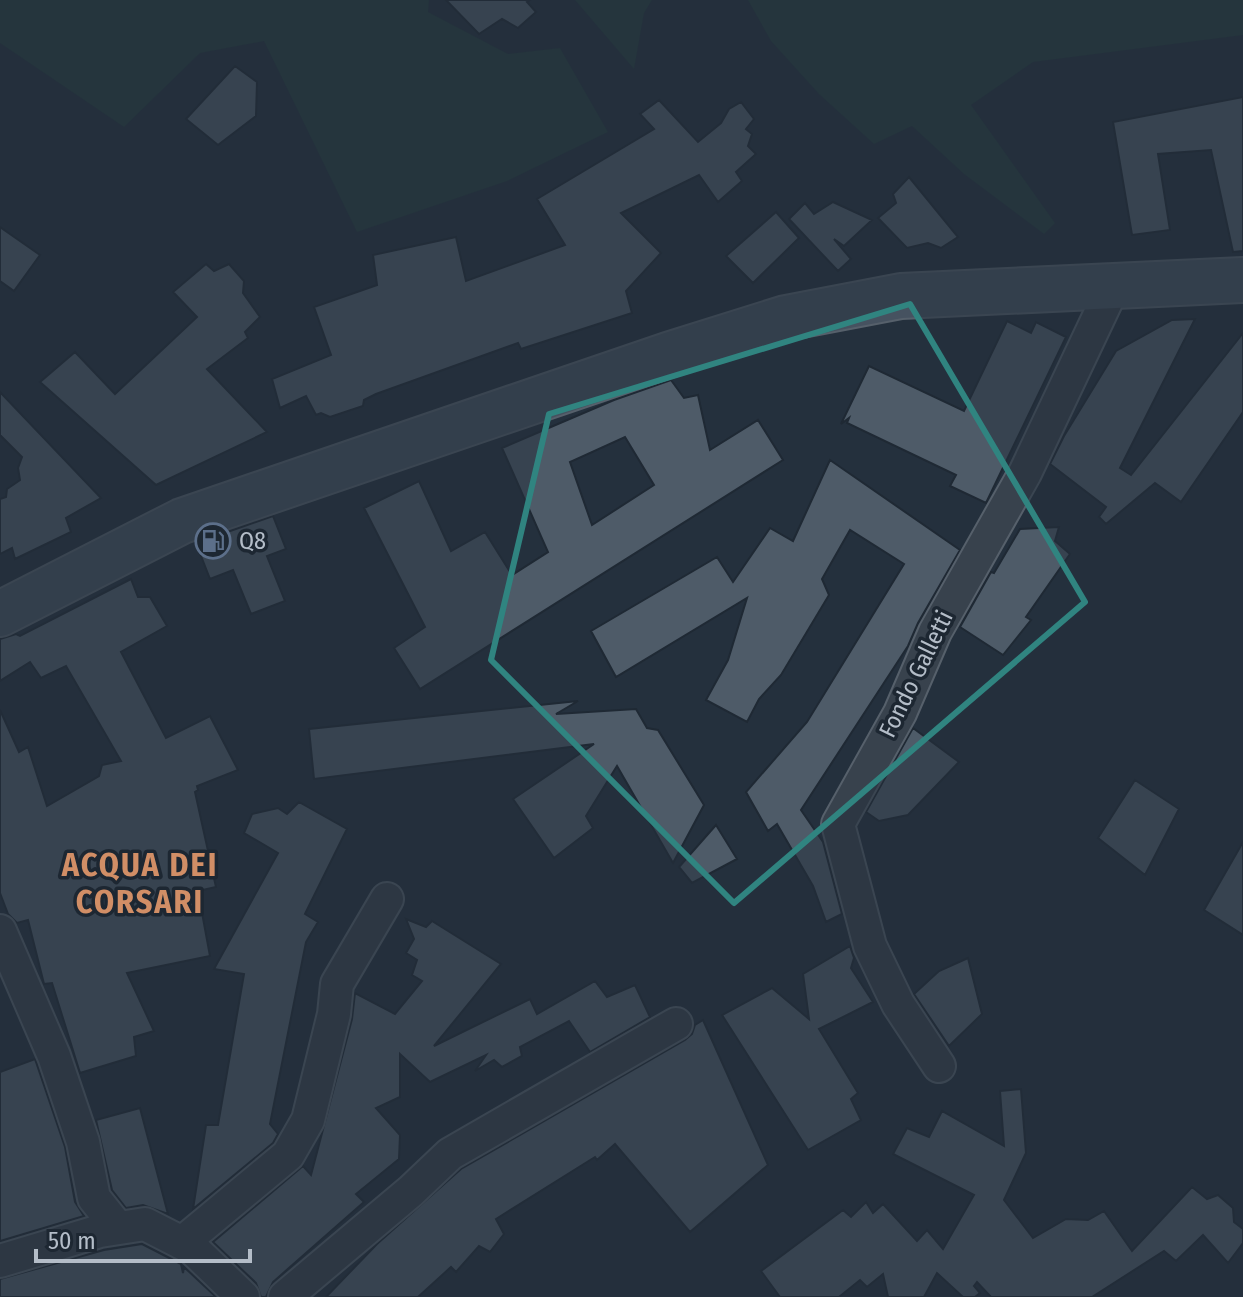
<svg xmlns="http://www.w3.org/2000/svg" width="1243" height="1297" font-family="'Fira Sans Condensed',sans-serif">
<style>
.green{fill:#263c3e}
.building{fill:#4e5b68;stroke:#1f2934;stroke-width:2;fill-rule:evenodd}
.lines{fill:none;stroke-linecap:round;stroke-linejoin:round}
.street-casing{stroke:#56606b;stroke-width:36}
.secondary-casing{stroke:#56606b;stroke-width:48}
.street{stroke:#38424d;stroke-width:32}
.secondary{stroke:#465260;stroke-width:44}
.marked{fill:none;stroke:#308480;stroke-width:6;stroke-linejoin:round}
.labels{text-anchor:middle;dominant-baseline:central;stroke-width:7;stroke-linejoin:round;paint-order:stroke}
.poi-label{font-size:24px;fill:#b4bdc8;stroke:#1d2732;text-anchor:start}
.street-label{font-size:24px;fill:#b4bdc8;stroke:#1d2732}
.district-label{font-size:32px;font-weight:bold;letter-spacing:2px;fill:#d18e66;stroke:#1d2732}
</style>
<rect width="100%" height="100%" fill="#24303d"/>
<!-- green -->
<path class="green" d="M0,0H429L428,12L508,54L560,48L608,132L507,181L357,232L264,41L200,53L124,127L0,43Z
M575,0H652L644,13L634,69Z
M748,0H1243V35L1033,62L971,105L1055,223L1044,234L964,174L912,126L874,144L819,94L771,41Z"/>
<!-- building -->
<path class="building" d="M446,0H530L527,2L536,12L518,28L502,19L479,34Z
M235,66L257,82L256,116L218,145L186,119Z
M1243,97V251L1233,252L1211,150L1158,154L1170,230L1132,235L1113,122Z
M659,100L698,142L721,123L729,109L741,102L754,119L746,129L752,134L748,146L756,154L736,172L742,181L718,202L699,175L621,213L661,253L626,291L632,313L521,349L518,343L376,394L364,400L363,406L330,417L321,413L316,415L306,396L280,408L272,379L331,355L314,307L377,285L373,255L456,237L466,281L565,245L537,199L654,129L640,114Z
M909,177L958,237L941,248L928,243L907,248L878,218L896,203L893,194Z
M833,202L872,220L844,246L834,239L851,259L838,271L789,219L805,203L814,214Z
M776,212L799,238L753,283L726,256Z
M0,227L40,255L14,291L0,281Z
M206,264L214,271L229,264L244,281L243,293L260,317L245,332L248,338L207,369L267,432L156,485L40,382L75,352L115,394L197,317L173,292Z
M1195,319L1120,468L1131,475L1243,333V412L1181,502L1155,483L1106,524L1099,517L1106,507L1050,464L1064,436L1116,351L1172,320Z
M1007,321L1031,333L1036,322L1066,337L986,503L950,486L956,475L847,423L849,418L841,424L869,366L964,411Z
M671,380L684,398L698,395L710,450L758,420L783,460L420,689L394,648L425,627L364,508L419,481L451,551L485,532L512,575L548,552L502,448L614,400ZM625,437L654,485L592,525L570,462Z
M0,392L101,498L66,518L71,532L15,559L12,548L0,554V499L6,497L7,489L20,480L18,468L22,457L0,435Z
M830,460L960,550L918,623L908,646L801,810L823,842L842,914L826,922L813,886L777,824L768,831L746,792L807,722L904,564L850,530L822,579L829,595L781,675L759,699L747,722L706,700L728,660L747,598L616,677L591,631L717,557L733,582L770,528L793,541Z
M273,516L286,549L267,556L285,601L251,614L233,570L210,579L196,543Z
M1059,527L1055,541L1070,554L1026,617L1031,620L1003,655L960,627L991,572L994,573L1020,529Z
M131,579L138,597H150L167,626L121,652L166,738L210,716L238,770L197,786L198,790L195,792L216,887L198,891L210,956L127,973L154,1031L134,1037L136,1056L80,1073L52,983L44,984L28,920L17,923L8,914L0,893V710L19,752L28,747L47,806L99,776L102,765L121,761L66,666L41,678L30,662L0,681V639L16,634L20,636Z
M578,701L556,714L636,709L647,728L658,730L704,805L673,863L617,766L586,816L593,828L554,858L513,799L594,744L314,779L309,729Z
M913,728L959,762L908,815L879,821L866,812Z
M1135,780L1179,809L1145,875L1098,838Z
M299,802L347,829L305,914L318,922L306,942L270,1124L278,1134L273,1143L193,1209L206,1125H218L244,974L214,969L278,853L244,833L252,814L278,808L287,814Z
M716,825L737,859L692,883L679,867Z
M1243,842V935L1204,910Z
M406,919L426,927L432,921L501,964L434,1046L530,999L537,1014L595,981L607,997L635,985L650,1017L590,1052L569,1021L520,1047L522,1056L502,1067L494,1060L475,1071L486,1055L430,1082L400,1054V1097L376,1108L400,1135L399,1159L356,1194L364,1202L273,1282L266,1297H261L256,1283L213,1242L303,1166L311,1175L352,1019L355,993L395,1014L422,981L412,975L417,960L406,953L414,939Z
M850,946L854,958L851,968L873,1002L819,1029L858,1093L851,1099L861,1120L808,1150L722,1015L772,988L809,1019L803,974Z
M968,958L982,1014L949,1046L914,994L939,971Z
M703,1020L768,1165L690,1232L615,1144L597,1160L595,1157L496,1219L504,1234L490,1252L479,1246L456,1272L451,1267L418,1297H326L377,1244L461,1169L685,1040L692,1034L695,1025Z
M35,1059L65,1147L75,1202L84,1216L0,1241V1072Z
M1021,1089L1026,1153L1004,1200L1033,1238L1066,1219L1088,1220L1104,1211L1132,1251L1192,1187L1207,1199L1218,1195L1233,1208L1234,1222L1243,1229V1243L1228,1263L1203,1235L1176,1261L1164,1251L1092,1297H991L977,1282L974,1286L980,1293L975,1297H963L937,1273L924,1297H888L883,1274L867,1287L860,1280L839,1297H780L761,1271L843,1210L851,1217L866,1202L873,1213L883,1204L917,1241L927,1230L943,1249L974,1195L893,1154L907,1128L929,1137L942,1111L1004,1146L1000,1091Z
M140,1108L168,1214L143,1205L126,1208L112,1190L96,1120Z
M142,1244L181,1264L183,1273L184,1267L216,1297H0V1279L104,1250Z"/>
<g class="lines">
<defs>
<path id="street" d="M0,931L54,1056L83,1142L94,1198L118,1228
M939,1066L898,1004L870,946L838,824L900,713L935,632L1025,473L1113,287
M182,1243L288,1155L308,1120L334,1014L337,984L387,899
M0,1261L100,1231L145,1224L192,1248L243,1297
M285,1297L411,1191L450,1154L676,1024"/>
<path id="secondary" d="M0,614L182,521L668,355L786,318L901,296L1243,280"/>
</defs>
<!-- street casing -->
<use href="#street" class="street-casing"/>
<!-- secondary casing -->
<use href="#secondary" class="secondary-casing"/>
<!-- street -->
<use href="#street" class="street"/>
<!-- secondary -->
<use href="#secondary" class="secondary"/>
</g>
<!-- marked area -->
<path d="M0 0H1243V1297H0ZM910,304L1085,602L734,903L491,660L549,414Z" fill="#24303d" fill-opacity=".55" fill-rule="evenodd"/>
<path class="marked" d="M910,304L1085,602L734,903L491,660L549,414Z"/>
<!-- icons -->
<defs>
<symbol id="fuel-ring" viewBox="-11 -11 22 22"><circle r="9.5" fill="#1d2732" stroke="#5c6f8a" stroke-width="1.5"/><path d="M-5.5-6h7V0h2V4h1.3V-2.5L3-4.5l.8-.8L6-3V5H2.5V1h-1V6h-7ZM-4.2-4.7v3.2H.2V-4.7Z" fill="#5c6f8a"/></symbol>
</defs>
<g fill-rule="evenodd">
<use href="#fuel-ring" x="193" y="521" width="40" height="40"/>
</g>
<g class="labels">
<!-- poi labels -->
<g class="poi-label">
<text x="239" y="541">Q8</text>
</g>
<!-- street labels -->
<g class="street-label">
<text transform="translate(916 674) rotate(-64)">Fondo Galletti</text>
</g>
<!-- district labels -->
<g class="district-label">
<text x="140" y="865">ACQUA DEI<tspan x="140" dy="37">CORSARI</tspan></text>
</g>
</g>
<!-- scale -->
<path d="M36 1249v12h214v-12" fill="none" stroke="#b4bdc8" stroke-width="4"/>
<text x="48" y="1249" font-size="24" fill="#b4bdc8" stroke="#1d2732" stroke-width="6" paint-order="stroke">50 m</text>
</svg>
